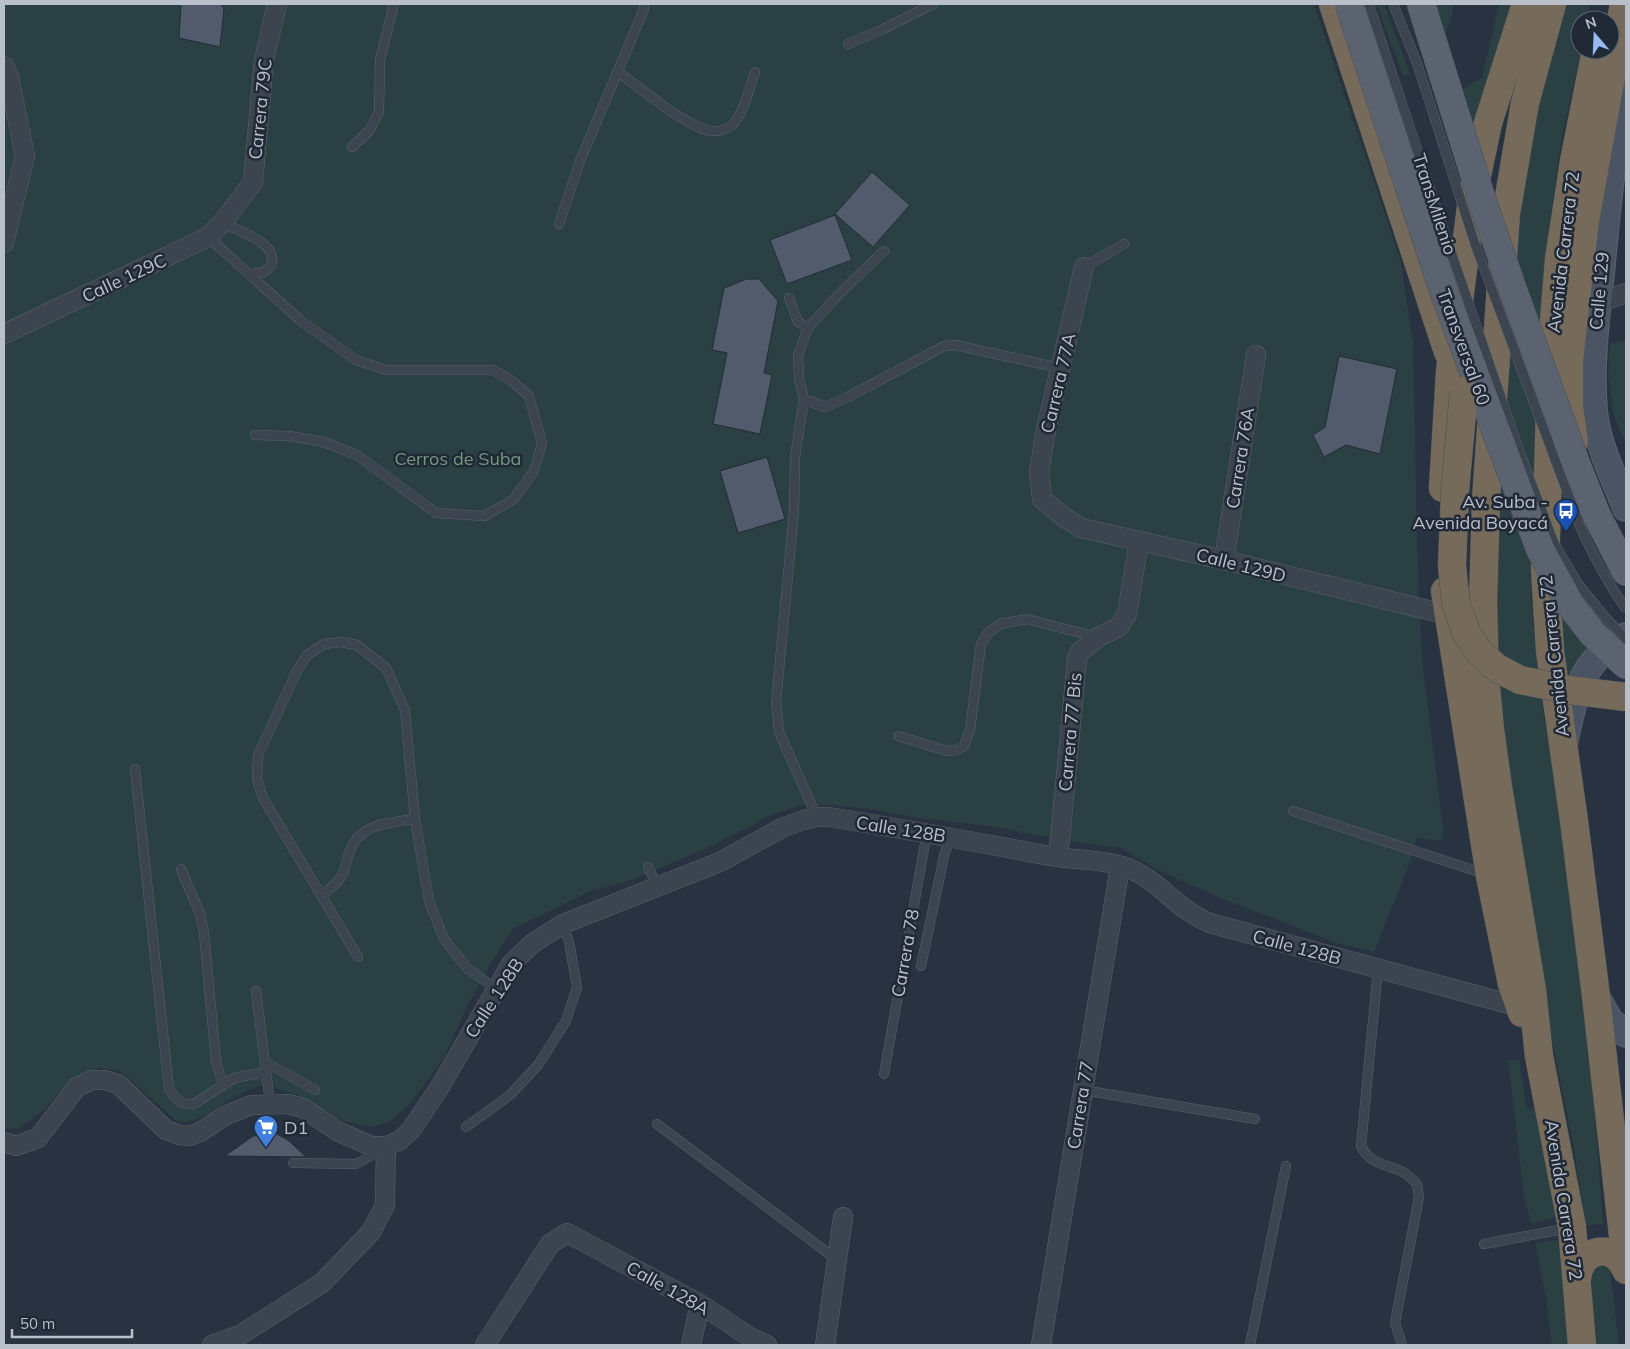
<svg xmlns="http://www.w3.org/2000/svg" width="1630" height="1349" font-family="Mulish,sans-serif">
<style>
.green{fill:#2b4042}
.building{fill:#525b6b;stroke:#232b38}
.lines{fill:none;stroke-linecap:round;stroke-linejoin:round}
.lane-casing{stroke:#5a626e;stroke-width:10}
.street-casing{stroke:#5a626e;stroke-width:20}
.secondary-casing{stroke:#5a626e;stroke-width:28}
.highway-casing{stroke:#474f5b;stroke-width:29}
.lane{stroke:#3c4450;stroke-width:9}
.street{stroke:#3c4450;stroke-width:19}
.secondary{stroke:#4b5463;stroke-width:26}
.highway{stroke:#766b5a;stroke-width:28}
.lane-bridge-casing{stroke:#5a626e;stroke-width:10;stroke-linecap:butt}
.primary-bridge-casing{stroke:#464d5a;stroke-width:29;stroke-linecap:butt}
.highway-bridge-casing{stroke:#474f5b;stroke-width:29;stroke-linecap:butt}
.lane-bridge{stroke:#3c4450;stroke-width:9}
.primary-bridge{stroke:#5b6370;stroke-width:28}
.highway-bridge{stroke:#766b5a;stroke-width:28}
.labels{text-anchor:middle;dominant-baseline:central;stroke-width:5;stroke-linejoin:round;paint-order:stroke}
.street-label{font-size:18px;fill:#b9c0ca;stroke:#212936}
.park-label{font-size:18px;fill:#72997c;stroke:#212936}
.poi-label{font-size:18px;fill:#b9c0ca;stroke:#212936;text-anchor:end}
</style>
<rect width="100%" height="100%" fill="#283240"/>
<!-- green -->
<path class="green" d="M4,4H1314L1400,259L1413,341L1418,582L1422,660L1443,828L1442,840L1432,841L1417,837L1409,865L1374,952L1339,944L1218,897L1160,871L1121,848L1086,844L988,826L913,817L869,809L830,805H801L769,816L712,846L634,879L591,891L513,929L492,961L466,1009L445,1056L411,1103L391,1121L373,1127L342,1121L297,1095L264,1085L255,1087L227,1101L203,1117L185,1123L175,1120L120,1071L101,1068L82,1074L66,1086L44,1110L20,1128L7,1129L4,1127Z
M1376,4H1384L1410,74L1403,76Z
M1431,4H1453L1452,16L1444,39Z
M1499,4H1517L1475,131L1462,89L1482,78Z
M1564,4H1590L1587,20H1580L1581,50L1561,142L1549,228L1542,319L1530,571L1533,625L1543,709L1574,909L1593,1089L1603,1224L1586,1225L1572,1138L1533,949L1507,778L1493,623L1497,495L1515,219L1532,121Z
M1626,341V445L1614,415L1608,374L1610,344Z
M1559,605L1590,647L1568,682L1560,634Z
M1508,1060H1519L1527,1109L1540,1108L1558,1216L1531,1224L1524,1195Z
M1563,1239L1576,1345H1552L1546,1297L1535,1243Z
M1597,1262L1610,1268L1619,1345H1594L1591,1271Z"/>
<!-- building -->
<path class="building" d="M181,4H221L224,9L220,47L179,38Z
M872,172L910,205L873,247L835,214Z
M835,215L852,260L787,284L770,240Z
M747,279H759L778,301L764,373L772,375L760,434L713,424L727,353L712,350L724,288Z
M1339,356L1397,369L1380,454L1346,445L1324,457L1313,435L1325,427Z
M767,457L785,519L738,533L720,471Z
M275,1133L288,1140L306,1157L225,1156L253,1136Z"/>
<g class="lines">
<defs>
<path id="lane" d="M848,44L881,30L933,4
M618,72C641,89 684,125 710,131C717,132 726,130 732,125C743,116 750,86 755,72
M352,147L369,131L379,112L380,60L394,4
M222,223C237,230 280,244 271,265C267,273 259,273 251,274
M559,224L580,161L644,9V4
M208,237L301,321L356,360L386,370H493L512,381L529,396L542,443L534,471L513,500L484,516L436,513L357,455L324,442L289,436L255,435
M884,251L839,294L808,328L798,355L799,378L804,399L825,407L848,397L944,346L955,345L1060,368
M1084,267L1124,244
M789,298L798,322L808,328
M804,399L795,457L794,511L776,703L779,732L817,817
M898,736L947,751L957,750L964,746L970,730L981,644L988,633L1000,624L1027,619L1096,637
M135,769L169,1089C176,1099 181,1106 194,1104L234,1078L265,1072
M1293,811L1485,874
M648,867L658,887
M181,869L200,914L204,933L216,1061L223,1086
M322,896C328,890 336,884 341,877C347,867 347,854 353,844C365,823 393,822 415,819
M358,957L263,798L257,779L258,755L297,671L307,655L324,644L341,642L357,645L386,668L405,710L415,819L429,901L444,939L467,968L496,989
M921,966L944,856L950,837
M1378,969L1361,1146C1369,1163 1385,1164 1401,1171C1408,1174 1412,1179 1417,1184L1419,1197L1395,1323L1402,1345
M256,991L270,1103
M265,1062L315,1090
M884,1074L927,832
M1083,1090L1255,1119
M657,1124L837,1260
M466,1127L510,1095L538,1065L566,1021L577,987L569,942L563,924
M293,1163L356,1164L381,1150
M1484,1244L1569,1228
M1250,1345L1286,1166"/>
<path id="street" d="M4,66L9,77L25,156L4,243
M1084,267L1047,425L1039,471L1042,499L1065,518L1081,528L1224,560L1448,615
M1598,303L1626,293
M4,334L208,237L222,223L253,182L264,60L277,4
M1224,560L1256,355
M1057,857L1060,839L1077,659L1080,652L1098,637L1119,627L1127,614L1139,541
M4,1142L16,1146L38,1138L77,1087L92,1080H105L118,1084L166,1130L180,1135L190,1136L202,1131L224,1116L251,1105L288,1104L303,1108L337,1131L371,1146H386L399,1141L411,1130L441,1085L511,964L533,943L563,924L720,862L782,828L803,820L817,817H829C903,829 977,842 1050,856C1073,860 1100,859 1122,866C1158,877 1176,910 1210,923L1520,1007
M212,1345L240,1335L322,1283L371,1232L385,1205L386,1146
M485,1345L550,1244L567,1233L700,1304L753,1339L767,1345
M691,1345L700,1304
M825,1345L843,1217
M1041,1345L1120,866"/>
<path id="secondary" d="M1626,71C1615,138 1607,206 1601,274C1596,319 1590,366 1594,411C1597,444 1614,477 1626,508
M1564,744C1574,698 1580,659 1626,636
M1596,996L1610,1021L1626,1034"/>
<path id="highway" d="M1333,4L1448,352
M1552,4L1525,103L1506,214L1486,500L1483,601L1485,677L1490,729L1498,787L1532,990L1539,1056L1572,1227L1582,1345
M1596,50L1574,161L1559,259L1552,345L1545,570L1550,651L1574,821L1596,996L1626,1262
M1574,442L1569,407V361L1585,221L1624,4
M1443,488L1450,371L1472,199L1488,123L1526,4
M1445,591L1490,876L1512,984L1522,1013
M1577,1279C1579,1248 1614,1241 1626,1270"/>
</defs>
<!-- lane casing -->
<use href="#lane" class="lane-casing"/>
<!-- street casing -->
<use href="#street" class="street-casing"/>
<!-- secondary casing -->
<use href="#secondary" class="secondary-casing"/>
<!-- highway casing -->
<use href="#highway" class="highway-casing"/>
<!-- lane -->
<use href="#lane" class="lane"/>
<!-- street -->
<use href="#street" class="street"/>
<!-- secondary -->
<use href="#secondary" class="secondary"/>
<!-- highway -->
<use href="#highway" class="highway"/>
<defs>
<path id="lane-bridge" d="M1369,4L1450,249L1521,456L1554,543L1578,584L1604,616L1626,639
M1393,4L1417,63L1475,244L1579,524C1592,554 1607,582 1626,609"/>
<path id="primary-bridge" d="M1349,4L1444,292L1540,549L1571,606L1593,634L1626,665
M1421,4L1485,209L1513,290L1577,466L1597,516L1626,572"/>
<path id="highway-bridge" d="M1464,391L1455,491L1452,566L1456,604L1467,634L1480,653L1497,668L1520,680L1569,690L1626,697"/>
</defs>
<!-- lane-bridge casing -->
<use href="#lane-bridge" class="lane-bridge-casing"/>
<!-- primary-bridge casing -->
<use href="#primary-bridge" class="primary-bridge-casing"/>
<!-- highway-bridge casing -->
<use href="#highway-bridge" class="highway-bridge-casing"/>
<!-- lane-bridge -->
<use href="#lane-bridge" class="lane-bridge"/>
<!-- primary-bridge -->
<use href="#primary-bridge" class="primary-bridge"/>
<!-- highway-bridge -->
<use href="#highway-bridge" class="highway-bridge"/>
</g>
<!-- icons -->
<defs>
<symbol id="bus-pin" viewBox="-11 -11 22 30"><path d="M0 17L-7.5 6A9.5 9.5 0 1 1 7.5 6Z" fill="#1a4fb4" stroke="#212936"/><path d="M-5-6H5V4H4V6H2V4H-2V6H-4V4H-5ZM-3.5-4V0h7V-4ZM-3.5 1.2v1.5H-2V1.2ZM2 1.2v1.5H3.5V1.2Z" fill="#fff"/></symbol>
<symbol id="supermarket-pin" viewBox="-11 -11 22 30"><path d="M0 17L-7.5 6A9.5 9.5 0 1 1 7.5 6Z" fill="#3f7fe0" stroke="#212936"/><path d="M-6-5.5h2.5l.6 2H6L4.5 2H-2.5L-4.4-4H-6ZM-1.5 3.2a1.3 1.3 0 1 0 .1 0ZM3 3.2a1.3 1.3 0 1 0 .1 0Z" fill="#fff"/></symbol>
</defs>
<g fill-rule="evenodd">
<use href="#bus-pin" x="1552" y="497" width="28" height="38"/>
<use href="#supermarket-pin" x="252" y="1113" width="28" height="38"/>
</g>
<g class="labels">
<!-- street labels -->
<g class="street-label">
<text transform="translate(260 109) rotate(-84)">Carrera 79C</text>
<text transform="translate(1435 204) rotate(72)">TransMilenio</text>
<text transform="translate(1563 252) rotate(-83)">Avenida Carrera 72</text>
<text transform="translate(124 278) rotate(-25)">Calle 129C</text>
<text transform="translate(1599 291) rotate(-85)">Calle 129</text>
<text transform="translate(1464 347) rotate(70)">Transversal 60</text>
<text transform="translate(1058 383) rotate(-77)">Carrera 77A</text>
<text transform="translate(1240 458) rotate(-81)">Carrera 76A</text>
<text transform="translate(1241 565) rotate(14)">Calle 129D</text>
<text transform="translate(1554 656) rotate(-96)">Avenida Carrera 72</text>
<text transform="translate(1070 732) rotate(-85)">Carrera 77 Bis</text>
<text transform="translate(901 829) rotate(9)">Calle 128B</text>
<text transform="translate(1297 947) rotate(15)">Calle 128B</text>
<text transform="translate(905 953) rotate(-80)">Carrera 78</text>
<text transform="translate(494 998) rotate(-57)">Calle 128B</text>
<text transform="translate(1080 1105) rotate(-81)">Carrera 77</text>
<text transform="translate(1564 1200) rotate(81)">Avenida Carrera 72</text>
<text transform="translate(668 1288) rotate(29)">Calle 128A</text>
</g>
<!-- park labels -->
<g class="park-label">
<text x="458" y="458">Cerros de Suba</text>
</g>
<!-- poi labels -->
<g class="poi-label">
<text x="1548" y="501">Av. Suba -<tspan x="1548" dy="21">Avenida Boyacá</tspan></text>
<text x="284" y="1127" text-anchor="start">D1</text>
</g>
</g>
<!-- border -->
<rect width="1630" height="1349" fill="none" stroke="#b9c0ca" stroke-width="10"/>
<!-- north arrow -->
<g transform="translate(1595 35) rotate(341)"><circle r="24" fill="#212936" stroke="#5e6571"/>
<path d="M0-4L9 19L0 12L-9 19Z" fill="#98b9f1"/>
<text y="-8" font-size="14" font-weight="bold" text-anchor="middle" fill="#b9c0ca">N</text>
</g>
<!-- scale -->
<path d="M12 1329v8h120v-8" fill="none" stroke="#b9c0ca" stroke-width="2.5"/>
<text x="20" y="1329" font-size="15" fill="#b9c0ca" stroke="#212936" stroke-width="4" paint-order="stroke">50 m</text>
</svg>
